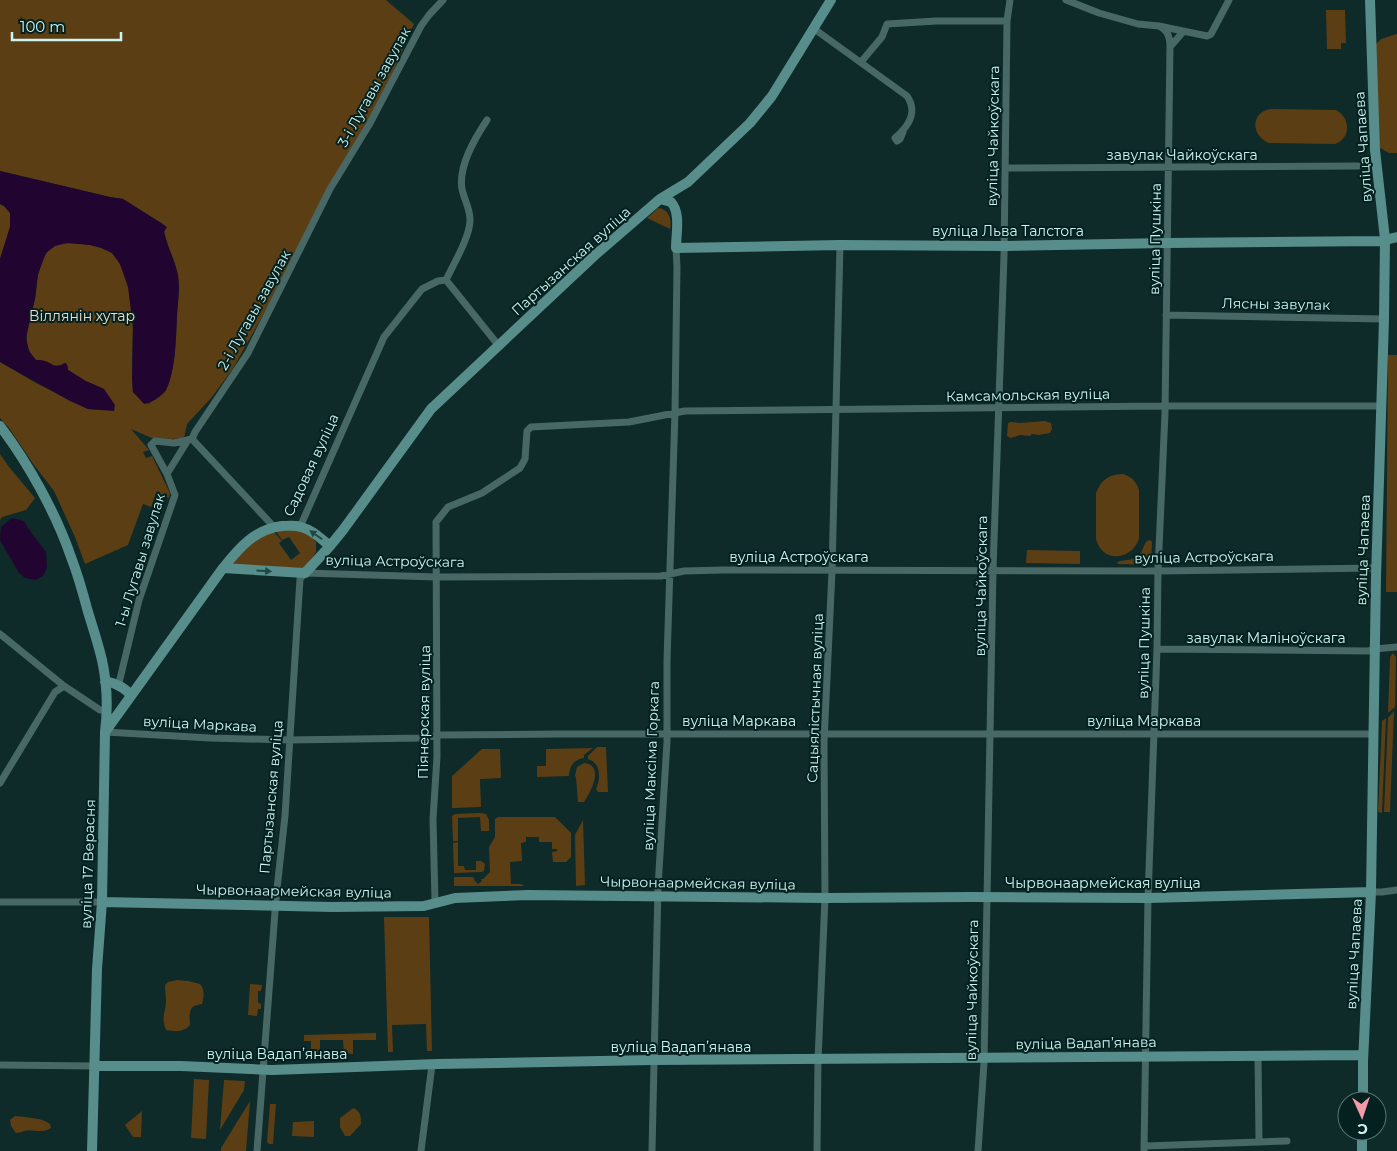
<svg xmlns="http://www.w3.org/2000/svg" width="1397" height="1151" font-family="Montserrat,sans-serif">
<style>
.green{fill:#5c3e15}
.water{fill:#210530}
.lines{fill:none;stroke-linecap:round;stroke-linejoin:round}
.street{stroke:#476865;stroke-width:7}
.secondary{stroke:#578d8a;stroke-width:10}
.oneway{fill:#214744}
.labels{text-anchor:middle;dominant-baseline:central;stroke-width:4;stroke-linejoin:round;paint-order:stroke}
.street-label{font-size:14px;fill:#ccf5f2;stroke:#04211f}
.park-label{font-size:14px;fill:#f1deca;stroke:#04211f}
</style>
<rect width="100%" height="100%" fill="#0e2a29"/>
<!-- green -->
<path class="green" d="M0,0H386L414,24L389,81L267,308L232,370L212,397L187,424L184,438L172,439L152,438L131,429L149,450L143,452L146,458L152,456L170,493L169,498L156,493L151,507L143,504L128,545L85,564L75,537L54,491L34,465L9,428L0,418V362L36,383L88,409L114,410L104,389L85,381L68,370L67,365L65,363C52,370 49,360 36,360C31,355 28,350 27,344C25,332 33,311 35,299C37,290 36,281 39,272C41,264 44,254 51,248C62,239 102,244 113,254C120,262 125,275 128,285C137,317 130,358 133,392L148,404C154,400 162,396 166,390C176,370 176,336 177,314C178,301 180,288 178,275C174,257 165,242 163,224L123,199L110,197L0,171Z
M1326,10H1345L1346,43H1341V49H1327Z
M1397,34V153H1389L1378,147L1376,44L1381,39Z
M1271,109L1336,110C1351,118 1351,138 1335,144L1269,143C1251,136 1250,112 1271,109Z
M0,204L4,206L10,213V227L0,259Z
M658,208C669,209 672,219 670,229L647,218Z
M1388,355H1397V592H1386Z
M1045,421L1051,423L1052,429L1050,433L1039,435L1032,434L1030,436L1020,435L1011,438L1007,436L1008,423L1011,422L1020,423Z
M0,454L9,467L35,498L26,510L2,517L0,520Z
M1123,474C1132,477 1136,481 1139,490V539C1131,561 1102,563 1096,539V493C1101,480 1109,474 1123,474Z
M299,529L313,538L316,542V552L305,568L231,565L246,546L273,531L282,541L279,543L291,560L300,553L289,537L282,540L275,530Z
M1150,540L1152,542L1151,565L1118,564L1117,562C1125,559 1136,561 1141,553C1143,549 1144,544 1147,541Z
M1027,550L1080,551V564L1026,563Z
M1393,653L1396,657L1395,707L1388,713L1390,657Z
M1394,711L1390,812H1384L1388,718Z
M1386,718L1382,813L1378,812L1382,721Z
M597,747H606L608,792H598L596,789C601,778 601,763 588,759V756Z
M593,748L584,755V758C574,759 569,767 569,776L537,777V766H546V749Z
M482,749H500L501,778L480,779L481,807L452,808V776Z
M584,763C605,765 591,792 584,802H578L576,777L575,776L577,767Z
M481,813L486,814L489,820V831H481L480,817L458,818V841H453L452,816L455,814Z
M498,817H555L571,833V857L566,862H553L552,852L557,851V849H552V842H539V837H526V842L521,843L522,861L510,862L511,884H521L524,886H454V877H473L475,881L478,884L482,881L481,879H483L490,872L489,847L495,837V819Z
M583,820L585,885L576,886L575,835Z
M458,842V866H464L465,870H476V861H481L485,864L484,871L482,872L454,873L453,843Z
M384,917H429L432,1051H427L426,1024L392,1025L393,1052H388Z
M177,980L188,981L200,984C205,989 204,997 202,1004C199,1005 196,1005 194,1006C188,1010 190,1020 190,1025C184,1032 175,1032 166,1030C161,1017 165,1014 166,1002C166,996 165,991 165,985L168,982Z
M250,984L262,985L261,991H258V1003L261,1004V1009H258L257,1016L248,1015Z
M376,1033V1040H353V1054L344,1053L343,1040H320V1053H315V1049H311V1041H304V1035Z
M194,1079L209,1080L206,1139L191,1138Z
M224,1080L245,1081L244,1090L220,1130Z
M250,1101L246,1151H221V1148Z
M270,1104H276L273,1144H269L267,1142Z
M354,1108C361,1112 361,1117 361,1124L350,1136H345L340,1127V1118L352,1109Z
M142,1111L141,1137H133L125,1125Z
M15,1116C25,1117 43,1118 50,1124L51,1128C42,1134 34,1129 24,1131C22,1132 19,1133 16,1133L11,1126L10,1120Z
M314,1121V1137L292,1136L293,1122Z"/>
<!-- water -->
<path class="water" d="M0,171L110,197L123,199L167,227L164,232C167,247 175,260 178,276C180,288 178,301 177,314C176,336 176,370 166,390C162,396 151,403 144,404L133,392L132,378L133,327L128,287L120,264L112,253L101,248L90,245L67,243L55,246L46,253L38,274L35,298L26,337L29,351L36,360C38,360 43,360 45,361C55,364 53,370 65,363L67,364L68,370L86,381L104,389L115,405L114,411L88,409L70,401L0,362V259L10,227V213L4,206L0,204Z
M12,518L24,521L30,531L46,552L47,568L43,576L36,580L25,578L19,573L0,540L1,527Z"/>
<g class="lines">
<!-- street -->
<path class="street" d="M1066,0L1099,13L1138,24L1159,26L1207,36L1211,34L1229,0
M813,28L907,96C918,112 909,126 895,138L897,141L900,139L903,132
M1170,47L1183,32
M861,62L882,37L887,24L936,21H1007
M1006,168L1358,166
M446,280C453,265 471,235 470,219C470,209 464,199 462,189C458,166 475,138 487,120
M1166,315L1384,319
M192,439L195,432L248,353L330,189L369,125L421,26L429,15L443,0
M192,439L274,527
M167,474L188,440
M300,527L384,337L422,289L438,281L446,280L499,346
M0,634L64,686L100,710H107
M1157,649L1368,651L1374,649L1397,647
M118,687L139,600L175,495L167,474L151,445L155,441L174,443L192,439
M105,732L210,738L289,740L424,738L438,735L558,734H1373
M0,783L55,692L64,686
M1371,892H1382L1397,890
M0,902H102
M435,902L433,819L437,757L436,522L448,507L482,493L520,468L525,459L527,431L531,427L629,422L685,411L1162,406H1381
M0,1065L94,1066
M1259,1142L1287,1141
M1145,1146L1259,1142L1258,1055
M257,1151L276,898L285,816L300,579L305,573L436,577L661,576L684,571L723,570L1158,571L1376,568
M421,1151L432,1065
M652,1151L658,887L667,742V660L675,412L677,267L676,248
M817,1151L818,1060L825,898L824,742L832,571L840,245
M978,1151L984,1063L993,570L1004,256L1007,21L1010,0
M1144,1151L1148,898L1157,649L1158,571L1165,413L1170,47C1170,37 1168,31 1159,26"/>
<!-- secondary -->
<path class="secondary" d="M660,199L671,202C681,213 676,234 676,248L840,245L1004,246L1167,243L1381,241L1397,237
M0,426C28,463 56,513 71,557C78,575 83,593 88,612C93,628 98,643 102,660C107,683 108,708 105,732L102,902L97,969L92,1151
M223,568L305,573L330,546L343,530L431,409L594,256L660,199L688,182L750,123L772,96L831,0
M105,682C113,681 127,689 131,696
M105,732L223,568C239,548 255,529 282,526C288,526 295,525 301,527C313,530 321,539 330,546
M102,902L332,907L424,906L455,898L528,895L825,898L970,897L1148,898L1371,892
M94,1066H181L272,1070L438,1064L654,1060L1363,1055
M1363,1101V1062L1371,892L1376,577L1384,319L1385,239L1375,150L1370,0
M1362,1151V1131"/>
</g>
<!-- one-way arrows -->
<defs><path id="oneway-solid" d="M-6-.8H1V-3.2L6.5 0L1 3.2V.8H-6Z" transform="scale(1.25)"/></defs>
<g class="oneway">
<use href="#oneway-solid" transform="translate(316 535) rotate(-145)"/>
<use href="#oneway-solid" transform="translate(264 571) rotate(3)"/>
</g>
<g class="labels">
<!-- street labels -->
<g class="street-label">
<text transform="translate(374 87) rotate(-61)">3-і Лугавы завулак</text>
<text transform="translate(993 136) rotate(-89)">вуліца Чайкоўскага</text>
<text transform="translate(1363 147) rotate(-94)">вуліца Чапаева</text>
<text x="1182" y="155">завулак Чайкоўскага</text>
<text x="1008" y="231">вуліца Льва Талстога</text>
<text transform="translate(1155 239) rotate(-89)">вуліца Пушкіна</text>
<text transform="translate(571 261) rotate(-42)">Партызанская вуліца</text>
<text transform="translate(1276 304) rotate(1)">Лясны завулак</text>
<text transform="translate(254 310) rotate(-61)">2-і Лугавы завулак</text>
<text transform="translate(1028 395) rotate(-1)">Камсамольская вуліца</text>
<text transform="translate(311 465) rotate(-65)">Садовая вуліца</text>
<text transform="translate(1363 550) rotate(-88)">вуліца Чапаева</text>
<text x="799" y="557">вуліца Астроўскага</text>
<text transform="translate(1204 557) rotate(-1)">вуліца Астроўскага</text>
<text transform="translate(140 560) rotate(-73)">1-ы Лугавы завулак</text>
<text transform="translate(395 561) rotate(1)">вуліца Астроўскага</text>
<text transform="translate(981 586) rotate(-89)">вуліца Чайкоўскага</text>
<text x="1266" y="638">завулак Маліноўскага</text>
<text transform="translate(1144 643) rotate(-89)">вуліца Пушкіна</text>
<text transform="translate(815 698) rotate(-88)">Сацыялістычная вуліца</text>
<text transform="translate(424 712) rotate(-89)">Піянерская вуліца</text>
<text x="739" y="721">вуліца Маркава</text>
<text x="1144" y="721">вуліца Маркава</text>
<text transform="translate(200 724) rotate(3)">вуліца Маркава</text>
<text transform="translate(651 766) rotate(-88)">вуліца Максіма Горкага</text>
<text transform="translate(271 797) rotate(-85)">Партызанская вуліца</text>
<text transform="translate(88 864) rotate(-88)">вуліца 17 Верасня</text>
<text transform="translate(698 883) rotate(1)">Чырвонаармейская вуліца</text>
<text x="1103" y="883">Чырвонаармейская вуліца</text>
<text transform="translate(294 891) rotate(1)">Чырвонаармейская вуліца</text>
<text transform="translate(1354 954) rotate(-87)">вуліца Чапаева</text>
<text transform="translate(972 990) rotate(-89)">вуліца Чайкоўскага</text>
<text transform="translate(1086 1043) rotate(-1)">вуліца Вадапʼянава</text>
<text x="681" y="1047">вуліца Вадапʼянава</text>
<text x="277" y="1054">вуліца Вадапʼянава</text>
</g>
<!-- park labels -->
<g class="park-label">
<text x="82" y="316">Віллянін хутар</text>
</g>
</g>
<!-- north arrow -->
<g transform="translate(1362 1116) rotate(177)"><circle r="24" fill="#04211f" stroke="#547673"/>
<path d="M0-4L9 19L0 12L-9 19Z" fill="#f39aa7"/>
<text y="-8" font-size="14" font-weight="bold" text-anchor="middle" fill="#ccf5f2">С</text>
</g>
<!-- scale -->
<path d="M12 32v8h109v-8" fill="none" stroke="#ccf5f2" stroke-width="2.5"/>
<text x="20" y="32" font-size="15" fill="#ccf5f2" stroke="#04211f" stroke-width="4" paint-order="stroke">100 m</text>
</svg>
